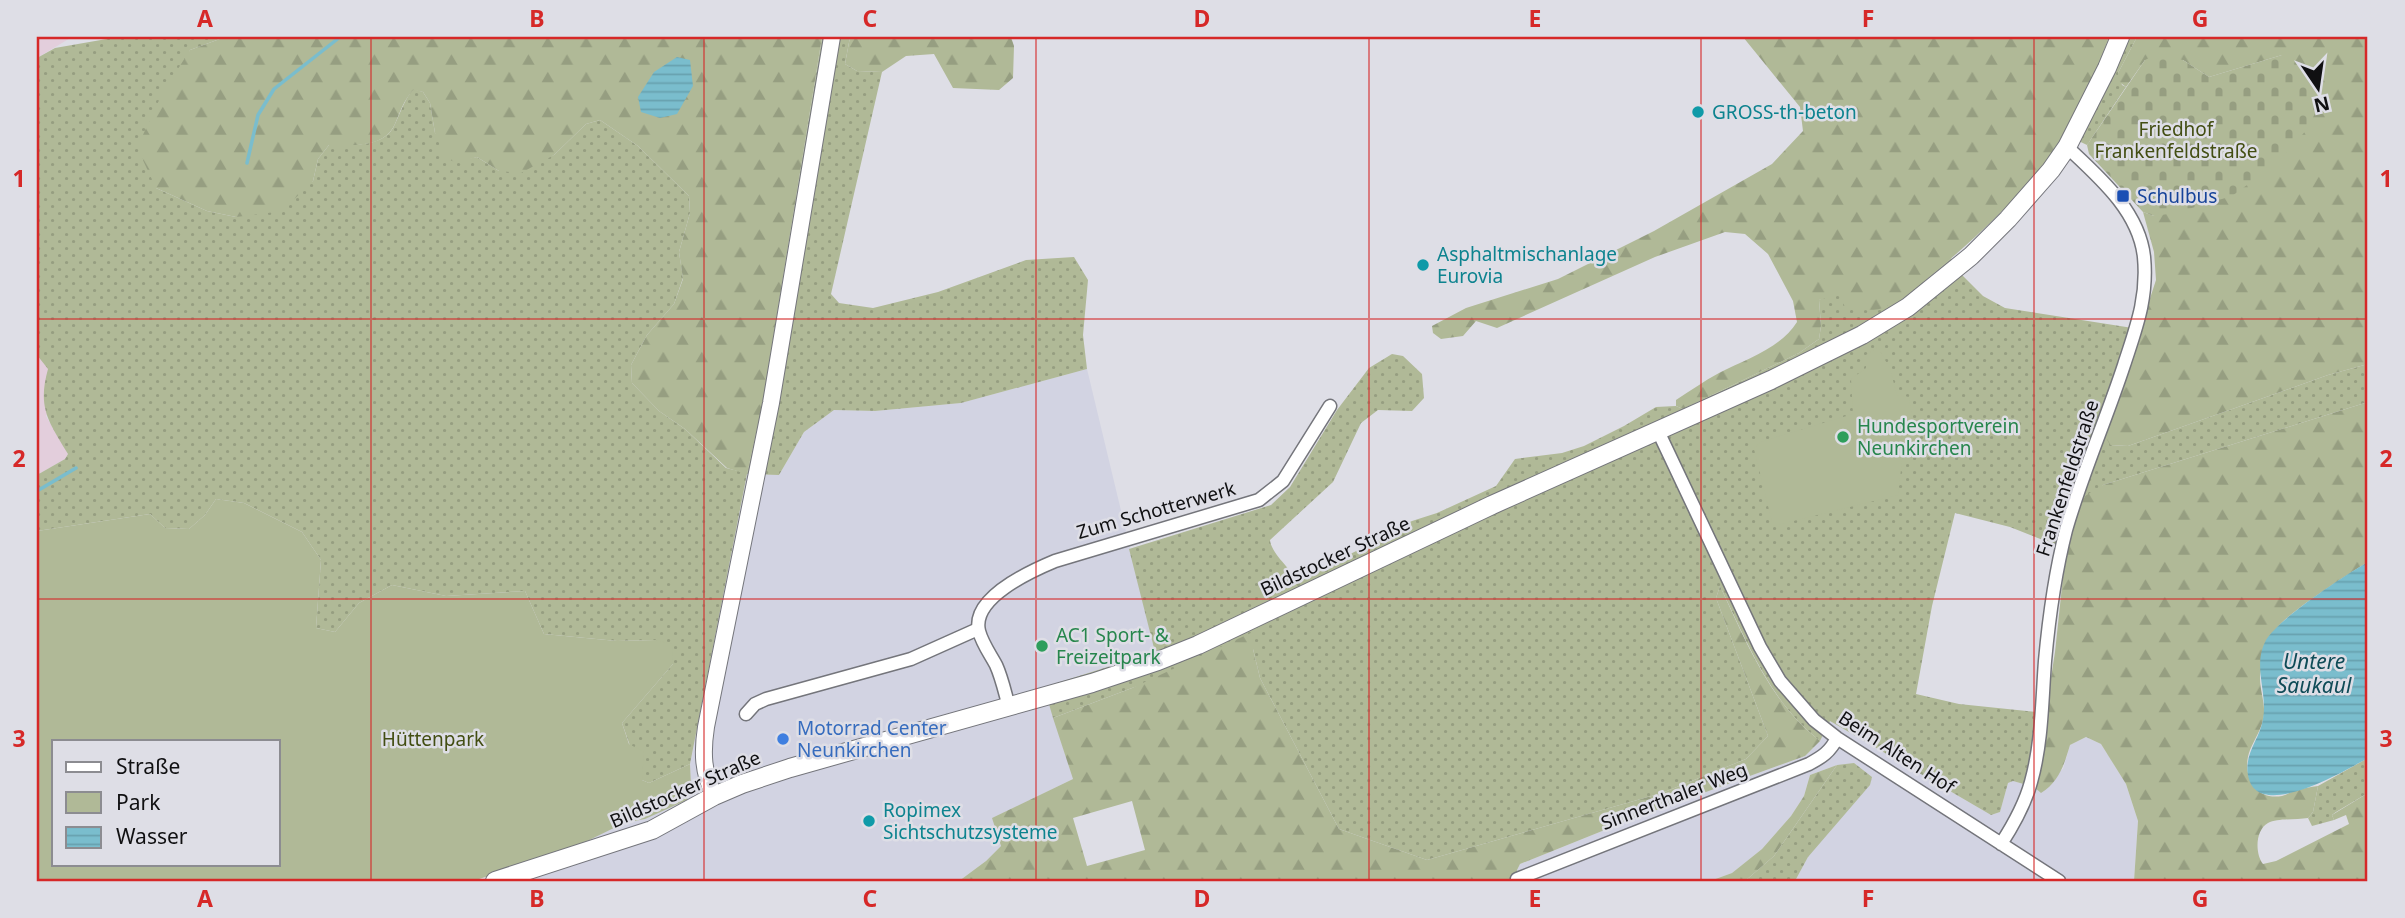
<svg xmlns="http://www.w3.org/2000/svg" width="2405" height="918" font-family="'Noto Sans',sans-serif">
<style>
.built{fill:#d2d3e2}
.industrial{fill:#e3cedc}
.grass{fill:url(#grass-dots)}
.forest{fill:url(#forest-firs);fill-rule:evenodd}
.cemetery{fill:url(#cemetery-stones)}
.park{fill:#b0b997;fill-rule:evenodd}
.water{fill:url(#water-rules)}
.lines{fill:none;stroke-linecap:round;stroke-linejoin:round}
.stream{stroke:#7abdcd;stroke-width:3.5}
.minor-casing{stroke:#74757b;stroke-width:15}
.tertiary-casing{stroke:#74757b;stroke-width:18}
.secondary-casing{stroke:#74757b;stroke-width:20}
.minor{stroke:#fff;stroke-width:12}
.tertiary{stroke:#fff;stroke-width:16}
.secondary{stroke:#fff;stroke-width:18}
.grid{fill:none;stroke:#d62828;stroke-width:2;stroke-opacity:0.55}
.culture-dot{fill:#0f9aa8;stroke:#dedee6;stroke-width:2.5}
.transit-dot{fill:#1a4fb4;stroke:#dedee6;stroke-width:2.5}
.leisure-dot{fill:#2e9e5b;stroke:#dedee6;stroke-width:2.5}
.shop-dot{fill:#3f7fe0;stroke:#dedee6;stroke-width:2.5}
.labels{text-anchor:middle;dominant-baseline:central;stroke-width:5;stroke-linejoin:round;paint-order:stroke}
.culture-label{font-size:19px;fill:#0d838f;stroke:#dedee6;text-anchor:start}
.park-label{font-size:19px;fill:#434e13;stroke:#dedee6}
.transit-label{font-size:19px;fill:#164399;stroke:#dedee6;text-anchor:start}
.leisure-label{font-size:19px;fill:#27864d;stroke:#dedee6;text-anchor:start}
.street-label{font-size:19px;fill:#101012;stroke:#dedee6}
.shop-label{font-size:19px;fill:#366cbe;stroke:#dedee6;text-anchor:start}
.water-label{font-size:21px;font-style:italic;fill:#0f4b57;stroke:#dedee6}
.neatline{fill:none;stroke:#d62828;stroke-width:2.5}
.grid-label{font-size:23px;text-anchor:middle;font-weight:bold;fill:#d62828}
</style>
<defs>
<pattern id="grass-dots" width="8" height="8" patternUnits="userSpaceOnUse" patternTransform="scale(1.75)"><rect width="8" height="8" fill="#b0b997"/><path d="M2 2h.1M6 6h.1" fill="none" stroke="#969e81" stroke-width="1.8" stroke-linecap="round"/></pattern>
<pattern id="forest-firs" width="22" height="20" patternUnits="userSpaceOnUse" patternTransform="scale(1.75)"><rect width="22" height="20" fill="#b0b997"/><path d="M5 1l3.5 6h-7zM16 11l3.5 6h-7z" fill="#969e81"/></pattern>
<pattern id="cemetery-stones" width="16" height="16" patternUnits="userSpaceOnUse" patternTransform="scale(1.75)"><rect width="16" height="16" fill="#b0b997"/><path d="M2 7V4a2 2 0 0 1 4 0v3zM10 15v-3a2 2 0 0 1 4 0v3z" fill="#969e81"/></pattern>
<pattern id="water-rules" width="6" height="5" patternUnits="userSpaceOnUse" patternTransform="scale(1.75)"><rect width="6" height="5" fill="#7abdcd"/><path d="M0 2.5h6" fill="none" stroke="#68a1af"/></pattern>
</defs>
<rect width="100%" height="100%" fill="#dedee6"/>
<!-- built -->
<path class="built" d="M1087,369L1155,652L1044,687L1073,779L993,818L1001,846L986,861L959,881H489L624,823L645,819L691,785L690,764L747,474L779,475L804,432L834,410L875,411L961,403Z
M1830,721L1991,815L2000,812L2008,783L2013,781L2034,787L2063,769L2070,745L2086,737L2101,744L2126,784L2138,821L2134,881H1795L1808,857L1837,765L1810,775L1804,796L1791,816L1762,849L1732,873L1710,881H1520L1517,870L1520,864L1632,819L1805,756L1820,741Z"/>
<!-- industrial -->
<path class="industrial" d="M37,37H72L37,58Z
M37,242L117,311L46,416L68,454L65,459L37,475Z"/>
<!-- grass -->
<path class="grass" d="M118,37H225L190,50L156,188L207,211L236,217L313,181L318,159L329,145C352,144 384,149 395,124C401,111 404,101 413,89L423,92L430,103L435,133L467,159L477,157L499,171L554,155L586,124L600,120L638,146L689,196L690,213L679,252L683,278L674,304L647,335L631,365L632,383L659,411L685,429L726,468L747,473L762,407L822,37H850L845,64L857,71L882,72L831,294L839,303L873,308L938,292L1026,260L1074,257L1088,280L1083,335L1087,369L961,403L875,411L834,410L804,432L779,475L747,474L690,764L649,783L642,780L622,723L673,664L655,640L617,641L544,634L525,591L446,596L392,585L359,603L335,632L316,628L321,560L302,532L244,503L216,499L205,515L189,529L165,528L150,514L37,531V475L65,459L68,454C49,422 37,408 48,369L37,355V58L55,48Z
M2109,37H2137L2118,73L2122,85L2126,87L2087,145L2064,134L2101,59Z
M1951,258L1962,275L1983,296L2005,308L2139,329L2110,445L2128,446L2328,375L2368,364V402L2103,485L2066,549L2010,527L1955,513L1932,606L1916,694L1959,704L2046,713L2034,787L2013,781L2008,783L2000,812L1991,815L1830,721L1820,741C1812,734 1803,727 1796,719C1763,683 1741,630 1720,586L1716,598L1768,736L1746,759L1662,793L1427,860L1339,829L1260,678L1253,649L1132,688L1053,718L1044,687L1155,652L1129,549L1271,505L1290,487L1337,410L1369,368L1392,354L1403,356L1422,374L1424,398L1412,411L1378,410L1361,423L1333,482L1270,540C1271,552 1288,567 1296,578L1307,575L1385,537L1393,530L1412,521L1437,513L1496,486L1515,459L1562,453L1584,446L1624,426L1656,407L1676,406L1683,409L1799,353L1819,339L1821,326L1819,300L1827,296L1927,279Z
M2368,758V793L2336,812L2332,815L2334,820L2312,826L2308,818L2313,812L2318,786Z
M1854,763L1872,777L1870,785L1808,857L1795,881H1745L1774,856L1837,765Z"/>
<!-- forest -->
<path class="forest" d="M225,37H822L762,407L747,474L727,468L685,429L659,411L632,383L631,365L647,335L674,304L683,279L679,252L690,213L689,196L638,146L600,120L586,124L554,155L521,173L499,171L477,157L457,163L445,158L435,133L430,103L423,92L413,90C403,102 401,110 395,124C384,149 351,145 329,145L318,159L313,181L282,211L236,217L207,211L156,188L141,156L142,137L162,94L190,50Z
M850,37H1011L1014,46L1013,78L999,90L953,88L934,54L906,56L882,72L857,71L845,64Z
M1743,37H2109C2097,70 2083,105 2064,135C2036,181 1989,226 1948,261C1930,277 1909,295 1887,306C1875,313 1859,310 1845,307L1839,295L1819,300L1821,326L1819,339L1799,353L1683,409L1676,406V400C1690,391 1704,381 1719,373C1746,359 1780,349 1797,322L1793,301L1768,254L1745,234L1725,232L1655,257L1497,328L1476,321L1463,336L1441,339L1433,333L1432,326L1466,308L1558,279L1654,231L1772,164L1803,131L1800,107Z
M2137,37H2368V364L2328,375L2128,446L2110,445L2105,436L2156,280L2154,252L2143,212L2154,216L2282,55L2209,77L2183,60H2145L2126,87L2118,81V73Z
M2368,402V562C2351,572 2286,614 2277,628C2272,636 2260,669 2260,678C2260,691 2265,702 2264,715C2262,729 2255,738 2250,750C2241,773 2254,801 2282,796C2287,795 2292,791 2297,790C2303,788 2311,787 2318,786L2313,812L2308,818C2297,820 2278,818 2268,823C2255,830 2255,854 2263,864L2276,861L2349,824L2346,815L2334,820L2332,815L2368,793V881H2134L2138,821L2126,784L2101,744L2086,737L2070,745C2064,765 2059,782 2041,793L2034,787L2055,652L2066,549L2070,531L2085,496L2103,485Z
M1720,586C1741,631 1762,682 1796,719C1803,727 1812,734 1820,741L1805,756L1632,819L1520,864L1517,870L1520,881H959L986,861L1001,846L992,818L1073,779L1053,718L1132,688L1255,631L1253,649L1260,678L1339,829L1427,860L1662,793L1746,759L1768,736L1716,598ZM1132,801L1145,850L1087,866L1073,818Z
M1837,765L1774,856L1745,881H1710L1732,873L1762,849L1791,816L1804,796L1810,775Z"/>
<!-- cemetery -->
<path class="cemetery" d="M2157,54L2183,60L2209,77L2282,55L2305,73L2316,109L2310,126L2277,163L2232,196L2175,213L2154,216L2143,212L2089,154L2087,145L2145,60Z"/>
<!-- park -->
<path class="park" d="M1878,347L1890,369L1897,395L1909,397L1914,433L1904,444L1898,495L1773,526L1754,449L1760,442L1853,414L1851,379L1866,368V355Z
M216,499L244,503L302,532L321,560L316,628L335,632L359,603L392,585L446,596L525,591L544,634L617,641L655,640L672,644L673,664L622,723L629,744L644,752L642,780L649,783L690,764L691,785L687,800L645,819L624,823L569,850L473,881H37V531L150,514L165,528L189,529L205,515ZM54,741H278V864H54Z"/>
<!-- water -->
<path class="water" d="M677,57L690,60L693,86L677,114L660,118L641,112L638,97L654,72Z
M2368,562V758C2346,770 2256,824 2248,775C2244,753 2260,739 2263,719C2268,692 2252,666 2266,640C2278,619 2345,575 2368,562Z"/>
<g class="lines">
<!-- stream -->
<path class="stream" d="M247,163L258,115L274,89L340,37
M37,491L76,468"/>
<defs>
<path id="minor" d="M1658,431L1760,647L1780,681L1814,720L1837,738L2059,881
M1009,707C1005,693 1002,678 996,665C990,654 982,643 979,631C971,598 1031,571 1055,561L1259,500L1283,481L1330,406
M746,714L755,704L766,699L911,659L978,629
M2001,844C2014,824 2025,804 2031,782C2042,743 2042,701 2045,661C2049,617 2055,573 2066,530C2082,474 2106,420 2124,365C2136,328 2148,298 2144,257C2139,211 2099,177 2067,147
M1517,879L1809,764C1822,757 1830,752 1837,738"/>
<path id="tertiary" d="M714,796C703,772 702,753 706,727L771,403L832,37"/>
<path id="secondary" d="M495,881L652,830L714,796L742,784L790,768L1092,683L1158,661L1198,645L1492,505L1771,380L1862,335L1908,307L1971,256L2008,219L2051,170L2067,147L2107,68L2120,37"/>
</defs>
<!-- minor casing -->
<use href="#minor" class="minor-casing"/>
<!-- tertiary casing -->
<use href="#tertiary" class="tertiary-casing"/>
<!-- secondary casing -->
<use href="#secondary" class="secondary-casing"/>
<!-- minor -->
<use href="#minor" class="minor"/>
<!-- tertiary -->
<use href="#tertiary" class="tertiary"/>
<!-- secondary -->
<use href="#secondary" class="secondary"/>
</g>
<!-- grid -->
<path class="grid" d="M371,37V881M704,37V881M1036,37V881M1369,37V881M1701,37V881M2034,37V881M37,319H2368M37,599H2368"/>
<!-- markers -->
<g class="culture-dot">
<circle cx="1698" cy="112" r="7"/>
<circle cx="1423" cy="265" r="7"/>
<circle cx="869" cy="821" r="7"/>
</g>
<rect class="transit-dot" x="2116" y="189" width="14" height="14" rx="3.5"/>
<g class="leisure-dot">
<circle cx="1843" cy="437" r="7"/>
<circle cx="1042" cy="646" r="7"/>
</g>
<circle class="shop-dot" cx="783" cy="739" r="7"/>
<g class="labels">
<!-- culture labels -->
<g class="culture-label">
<text x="1712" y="112">GROSS-th-beton</text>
<text x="1437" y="254">Asphaltmischanlage<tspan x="1437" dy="22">Eurovia</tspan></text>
<text x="883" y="810">Ropimex<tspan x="883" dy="22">Sichtschutzsysteme</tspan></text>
</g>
<!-- park labels -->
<g class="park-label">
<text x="2176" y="129">Friedhof<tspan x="2176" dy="22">Frankenfeldstraße</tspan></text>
<text x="433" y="739">Hüttenpark</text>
</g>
<!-- transit labels -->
<g class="transit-label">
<text x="2137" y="196">Schulbus</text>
</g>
<!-- leisure labels -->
<g class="leisure-label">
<text x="1857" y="426">Hundesportverein<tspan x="1857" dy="22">Neunkirchen</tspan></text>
<text x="1056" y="635">AC1 Sport- &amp;<tspan x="1056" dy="22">Freizeitpark</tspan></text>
</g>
<!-- street labels -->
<g class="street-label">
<text transform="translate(2067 478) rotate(-72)">Frankenfeldstraße</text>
<text transform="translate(1156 510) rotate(-16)">Zum Schotterwerk</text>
<text transform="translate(1335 556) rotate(-25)">Bildstocker Straße</text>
<text transform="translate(1897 752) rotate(33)">Beim Alten Hof</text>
<text transform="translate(685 789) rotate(-24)">Bildstocker Straße</text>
<text transform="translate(1674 796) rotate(-21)">Sinnerthaler Weg</text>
</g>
<!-- shop labels -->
<g class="shop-label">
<text x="797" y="728">Motorrad Center<tspan x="797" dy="22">Neunkirchen</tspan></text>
</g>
<!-- water labels -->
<g class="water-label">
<text x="2314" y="661">Untere<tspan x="2314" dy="24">Saukaul</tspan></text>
</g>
</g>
<!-- border -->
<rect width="2405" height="918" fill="none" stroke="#dedee6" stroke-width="77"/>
<!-- legend -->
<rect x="52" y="740" width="228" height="126" fill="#dedee6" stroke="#8c8c91" stroke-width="2"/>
<rect x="66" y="762" width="35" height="10" fill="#ffffff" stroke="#8c8c91" stroke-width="2"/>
<text x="116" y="774" font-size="21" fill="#101012">Straße</text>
<rect x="66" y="792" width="35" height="21" fill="#b0b997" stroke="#8c8c91" stroke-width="2"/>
<text x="116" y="810" font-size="21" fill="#101012">Park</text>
<rect x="66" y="827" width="35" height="21" fill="url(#water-rules)" stroke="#8c8c91" stroke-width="2"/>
<text x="116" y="844" font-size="21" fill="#101012">Wasser</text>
<!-- north arrow -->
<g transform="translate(2318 88) rotate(167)" stroke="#dedee6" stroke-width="5" paint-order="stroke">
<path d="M0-5L12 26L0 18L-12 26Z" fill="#101012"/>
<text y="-10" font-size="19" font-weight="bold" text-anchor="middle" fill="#101012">N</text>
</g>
<rect x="38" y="38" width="2328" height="842" class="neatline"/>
<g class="grid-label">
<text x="205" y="27">A</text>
<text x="537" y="27">B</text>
<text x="870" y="27">C</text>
<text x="1202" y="27">D</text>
<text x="1535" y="27">E</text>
<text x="1868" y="27">F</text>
<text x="2200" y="27">G</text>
<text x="19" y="187">1</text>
<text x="2386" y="187">1</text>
<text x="19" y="467">2</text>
<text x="2386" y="467">2</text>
<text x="19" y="747">3</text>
<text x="2386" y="747">3</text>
<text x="205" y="907">A</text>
<text x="537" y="907">B</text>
<text x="870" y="907">C</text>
<text x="1202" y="907">D</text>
<text x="1535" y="907">E</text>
<text x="1868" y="907">F</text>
<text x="2200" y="907">G</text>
</g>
</svg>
